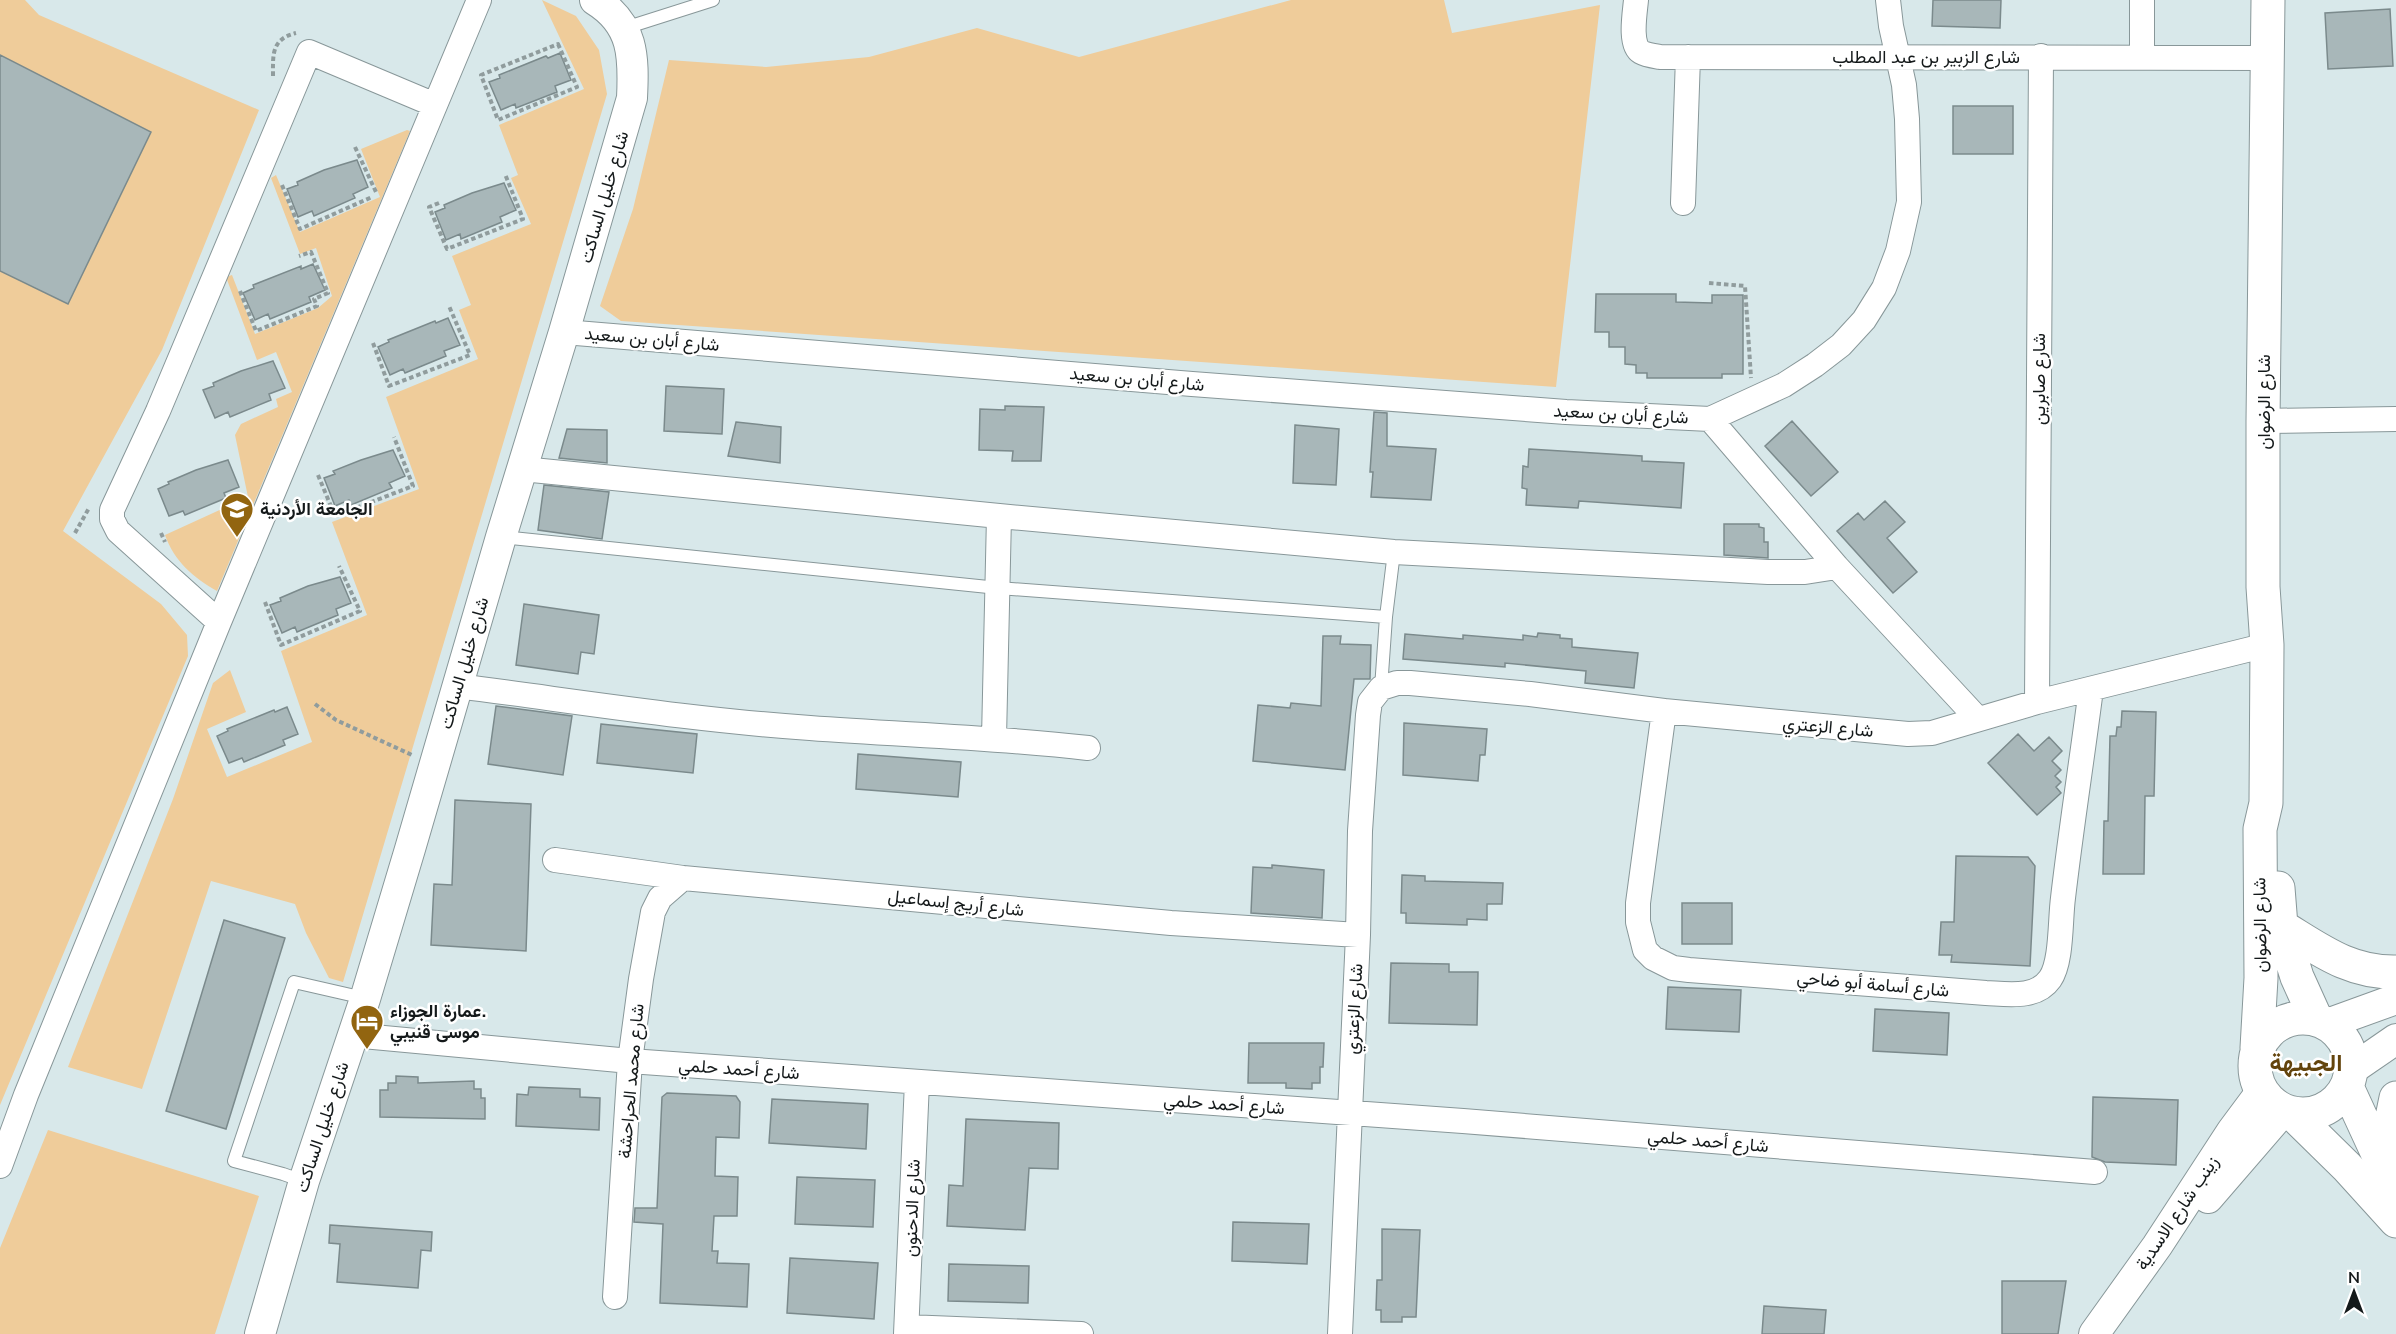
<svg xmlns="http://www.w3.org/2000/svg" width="2396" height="1334" font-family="'Nunito Sans',Vazirmatn,sans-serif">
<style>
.green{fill:#efcc9a}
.building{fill:#a8b7b9;stroke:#7b8a8c;stroke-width:1.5}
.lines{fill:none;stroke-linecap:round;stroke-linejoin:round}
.service-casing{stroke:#889799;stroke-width:14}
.minor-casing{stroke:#889799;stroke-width:26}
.tertiary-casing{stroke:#889799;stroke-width:32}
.secondary-casing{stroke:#889799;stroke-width:35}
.path{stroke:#909c9d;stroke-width:4;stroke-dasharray:4.5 3;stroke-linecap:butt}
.service{stroke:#fff;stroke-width:12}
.minor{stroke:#fff;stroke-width:24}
.tertiary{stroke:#fff;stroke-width:30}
.secondary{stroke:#fff;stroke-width:33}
.labels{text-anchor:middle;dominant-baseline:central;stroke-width:5;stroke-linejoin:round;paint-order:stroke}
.street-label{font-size:18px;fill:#14191a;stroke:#fff}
.poi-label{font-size:18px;font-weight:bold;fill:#14191a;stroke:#fff;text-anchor:start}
.district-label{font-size:24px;font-weight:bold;fill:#63440c;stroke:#fff}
</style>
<rect width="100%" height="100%" fill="#d8e8ea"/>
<!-- green -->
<path class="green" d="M0,0H25L39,15L259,110L162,350L63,531L161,604L187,635L188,656L0,1105Z
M542,0L576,16L599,50L607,94L343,982L329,978L306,933L295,904L211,881L142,1089L68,1067L173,799L213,683L230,670L246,712L207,729L227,777L312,742L281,651L367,615L332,522L419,489L386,397L478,359L459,310L471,305L452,256L531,224L511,178L518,175L499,125L584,89Z
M1291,0H1444L1452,33L1600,5L1556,387L621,321L600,306L633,209L669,60L766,67L869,57L977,28L1079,57Z
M407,130L410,131L217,591C194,578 174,561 165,535L248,497L235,435L241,424L278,407L276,399L292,392L276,352L257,360L226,277L232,275L255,334L318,308L332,296L316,248L300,254L271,178L276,175L300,232L380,197L361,149Z
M48,1130L259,1196L215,1334H0V1248Z"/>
<!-- building -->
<path class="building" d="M1933,0H2001L2000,28L1932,26Z
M2390,9L2393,66L2328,69L2325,13Z
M560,53L571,80L555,86L557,92L516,108L515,104L501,110L489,82L500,78L499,75L546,56L548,58Z
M0,55L151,132L68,304L0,271Z
M1953,106H2013V154H1953Z
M357,160L368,187L353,194L355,198L314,216L312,211L298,217L287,189L298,185L297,182L324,170Z
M504,183L516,210L500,217L502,222L461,239L460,234L446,240L435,212L445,208L444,205L472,193Z
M313,264L325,290L309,297L311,302L270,319L268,314L255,320L243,293L254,288L253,285L301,266V269Z
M1596,294H1676V302L1712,303V295H1743V374H1722V378H1647V373H1636V365L1625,364V347H1609V332H1595Z
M448,318L460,345L444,351L446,356L405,373L403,369L390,375L378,347L389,342L388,340L435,321L436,323Z
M273,361L285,388L269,394L271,400L230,417L228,412L215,418L203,390L214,386L213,383L241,371Z
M666,386L724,389L722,434L664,431Z
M1005,406L1044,407L1041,461H1012L1013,451L979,450L980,409L1005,410Z
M1374,412L1387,413V446L1436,449L1431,500L1371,497L1373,472H1370Z
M1792,421L1838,472L1811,496L1765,446Z
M736,422L781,427L780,463L728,456Z
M1295,425L1339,429L1336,485L1293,483Z
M567,429L607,430V463L559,458Z
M1529,449L1642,456V461L1684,463L1681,508L1579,501L1578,508L1526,505L1527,489L1522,488L1523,466L1528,467Z
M393,450L405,476L389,483L392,488L351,505L349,500L335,506L324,478L335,474L333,471L361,460Z
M228,460L239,487L224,493L226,498L185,515L183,511L169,516L158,489L169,484L168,482L196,470Z
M544,485L609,492L602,539L538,530Z
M1885,501L1905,522L1887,538L1917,572L1893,593L1837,531L1858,513L1864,520Z
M1724,524H1759V527L1764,528V542H1768V558L1724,555Z
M340,577L351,603L336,609L338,615L297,632L295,627L282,633L270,605L281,601L280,598L308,586Z
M524,604L599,615L594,654L581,652L578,674L516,665Z
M1538,633L1560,635V638L1572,639V647L1638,653L1634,688L1585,683L1586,671L1505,663V667L1403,659L1405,634L1463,639V635L1523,640V635L1537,637Z
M1323,636H1341L1340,644L1371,645L1370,679H1354L1345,770L1253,761L1258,705L1290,708L1291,703L1321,706Z
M496,706L572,716L563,775L488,764Z
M287,707L298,734L283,740L285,745L244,762L242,758L229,763L217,736L228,731L227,729L274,710L275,712Z
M2122,711L2156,712L2154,796H2145L2144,874H2103L2104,821H2108L2110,736H2116L2117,727H2121Z
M1404,723L1487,729L1485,755H1480L1478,781L1403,775Z
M601,724L697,734L693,773L597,763Z
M2018,734L2034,751L2049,737L2062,751L2052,761L2061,770L2055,776L2061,782L2056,787L2061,793L2037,815L1988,763Z
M858,754L961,762L958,797L856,789Z
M455,800L531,804L526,951L431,945L434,884L452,885Z
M1956,856L2028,857L2035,866L2030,966L1951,962L1952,955H1939L1941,922H1954Z
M1272,865L1324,870L1322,918L1251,913L1253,867L1272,868Z
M1402,875L1425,876V881L1503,883L1502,904H1487V920L1467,919V925L1406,923V913H1401Z
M1682,903H1732V944H1682Z
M224,920L285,938L226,1129L166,1111Z
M1391,963L1449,964V972H1478L1477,1025L1389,1023Z
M1668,987L1741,990L1739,1032L1666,1029Z
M1875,1009L1949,1013L1947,1055L1873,1051Z
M1249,1043H1324L1323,1067H1320V1083H1312V1089L1286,1088V1083H1248Z
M396,1076L418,1077V1083L474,1081V1089H481V1098H485V1119L380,1117V1090H388V1083H396Z
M529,1087L580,1089V1097L600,1098L599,1130L516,1126L517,1094L528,1095Z
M667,1093L736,1096L740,1102L739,1138L716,1137L715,1176L738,1177L737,1216H714L712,1251H718L717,1263L749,1264L747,1307L660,1303L663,1224L634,1222L635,1208H657L662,1097Z
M2093,1097L2178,1100L2176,1165L2105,1162L2092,1157Z
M772,1099L868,1104L866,1149L769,1143Z
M966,1119L1059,1123L1058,1169L1029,1168L1025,1230L947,1226L949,1185L963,1186Z
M797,1177L875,1180L873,1227L795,1224Z
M1233,1222L1309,1224L1307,1264L1232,1261Z
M330,1225L432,1232L431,1251L421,1250L418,1288L337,1282L340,1244L329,1243Z
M1382,1229L1420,1230L1416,1317H1402V1322H1381V1310H1376L1377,1280H1382Z
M790,1258L878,1263L874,1319L787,1313Z
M949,1264L1029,1266L1028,1303L948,1301Z
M2002,1281H2066L2058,1334H2002Z
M1764,1306L1826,1310L1824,1334H1762Z"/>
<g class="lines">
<defs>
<path id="service" d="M625,28L713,0
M502,537L998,588L1386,617
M1381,688L1386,617L1394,552
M303,1181L283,1174L234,1161L294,982L364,998"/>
<path id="minor" d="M1636,0C1635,12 1629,45 1641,52C1646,55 1654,56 1660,57L2267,58
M2142,0V57
M1683,203L1688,57
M564,332L1192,384L1566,412L1710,419L1784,385L1815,365L1841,345L1864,320L1884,288L1898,251L1909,202L1907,119L1904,85L1891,26L1888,0
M1710,419L1837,567L1977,718
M2263,421L2396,419
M522,469L999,516L1394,552L1768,572H1805L1837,567
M219,622L118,531L112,519V510L158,411L309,52L435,105
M457,686C575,701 692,720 810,728C903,735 996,737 1088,748
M2037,702L2041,56
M1664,711L1638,903V922L1645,950L1653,958L1673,968L1689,970L1986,993C2008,994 2036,999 2050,979C2062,962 2060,920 2063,898C2071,829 2082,759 2091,689
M994,738L999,516
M555,860L683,878L1171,923L1358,935
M352,1035L630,1061L1463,1121L2095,1172
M0,1166L26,1095L219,622L479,0
M615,1297L630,1061L641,979L653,912L660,898L683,878
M907,1327L1081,1334
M906,1334L917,1082
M1340,1334L1358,935L1360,831L1368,715L1370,702L1381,688L1397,683H1410L1530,694L1664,711L1908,734L1932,733L2037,702L2267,645"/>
<path id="tertiary" d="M2327,1024L2396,999
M2351,1070L2396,1039
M2208,1198L2284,1110
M260,1334L304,1181L365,999L410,849L501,537L564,332L632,98C634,57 634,24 595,0
M2094,1334L2157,1246L2232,1131L2261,1092"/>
<path id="secondary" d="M2278,888L2281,926L2297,977L2316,1019
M2281,926C2319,949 2349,973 2396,972
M2255 1066a48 48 0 1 1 96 0a48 48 0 1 1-96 0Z
M2257,1048L2261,978L2260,829L2266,803L2267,645L2263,587V421L2268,0
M2347,1087L2376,1150L2396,1185
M2293,1114L2347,1167L2396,1221
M2390,1170L2387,1142L2396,1098"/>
</defs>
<!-- service casing -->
<use href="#service" class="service-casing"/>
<!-- minor casing -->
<use href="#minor" class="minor-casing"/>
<!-- tertiary casing -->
<use href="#tertiary" class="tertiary-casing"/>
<!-- secondary casing -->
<use href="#secondary" class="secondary-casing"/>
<!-- path -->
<path class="path" d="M558,44L577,87L498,120L481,75Z
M273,76C273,55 271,39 296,33
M355,147L376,192
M282,185L300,229L372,197
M439,203L429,207L447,249L523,219L505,174
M1709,283L1745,286L1751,378
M240,291L256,331L317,306L314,299L328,293L311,252L299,256
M373,343L389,386L470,355L449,306
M318,475L335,516L413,486L394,437
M75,533L89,508
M161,533L165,542
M265,602L281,645L360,611L339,566
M315,704L336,720L412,755"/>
<!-- service -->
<use href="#service" class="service"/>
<!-- minor -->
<use href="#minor" class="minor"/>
<!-- tertiary -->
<use href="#tertiary" class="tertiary"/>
<!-- secondary -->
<use href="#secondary" class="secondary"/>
</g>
<!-- icons -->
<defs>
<symbol id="university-pin" viewBox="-11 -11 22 30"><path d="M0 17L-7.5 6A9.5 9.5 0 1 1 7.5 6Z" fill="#926510" stroke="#fff"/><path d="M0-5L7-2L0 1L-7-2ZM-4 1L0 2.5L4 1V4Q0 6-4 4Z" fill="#fff"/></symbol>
<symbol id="hotel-pin" viewBox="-11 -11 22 30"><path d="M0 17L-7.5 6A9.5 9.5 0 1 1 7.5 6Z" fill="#926510" stroke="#fff"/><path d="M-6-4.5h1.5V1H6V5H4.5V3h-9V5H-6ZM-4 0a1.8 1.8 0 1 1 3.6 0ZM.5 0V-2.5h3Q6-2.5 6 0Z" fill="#fff"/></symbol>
</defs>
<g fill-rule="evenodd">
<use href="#university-pin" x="218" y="490" width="38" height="52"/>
<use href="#hotel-pin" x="348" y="1002" width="38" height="52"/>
</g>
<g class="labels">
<!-- street labels -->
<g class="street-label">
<text x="1926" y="57">شارع الزبير بن عبد المطلب</text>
<text transform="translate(604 197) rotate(-74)">شارع خليل الساكت</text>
<text transform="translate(652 339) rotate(5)">شارع أبان بن سعيد</text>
<text transform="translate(1137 379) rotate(5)">شارع أبان بن سعيد</text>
<text transform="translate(2039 379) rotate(-90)">شارع صابرين</text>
<text transform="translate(2264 402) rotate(-90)">شارع الرضوان</text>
<text transform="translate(1621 414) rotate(3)">شارع أبان بن سعيد</text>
<text transform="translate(464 663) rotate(-74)">شارع خليل الساكت</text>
<text transform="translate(1828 727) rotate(5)">شارع الزعتري</text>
<text transform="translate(956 903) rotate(6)">شارع أريج إسماعيل</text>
<text transform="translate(2260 925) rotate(-91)">شارع الرضوان</text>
<text transform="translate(1873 984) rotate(5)">شارع أسامة أبو ضاحي</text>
<text transform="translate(1354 1009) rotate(-87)">شارع الزعتري</text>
<text transform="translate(739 1069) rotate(4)">شارع أحمد حلمي</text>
<text transform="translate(631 1081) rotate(-85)">شارع محمد الحراحشة</text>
<text transform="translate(1224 1104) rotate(4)">شارع أحمد حلمي</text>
<text transform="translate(322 1127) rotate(-72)">شارع خليل الساكت</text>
<text transform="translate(1708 1141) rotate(5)">شارع أحمد حلمي</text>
<text transform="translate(912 1208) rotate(-88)">شارع الدحنون</text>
<text transform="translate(2177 1213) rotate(-56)">زينب شارع الاسدية</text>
</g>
<!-- poi labels -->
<g class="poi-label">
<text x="260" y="509">الجامعة الأردنية</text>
<text x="390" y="1011">عمارة الجوزاء.<tspan x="390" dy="21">موسى قنيبي</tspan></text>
</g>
<!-- district labels -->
<g class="district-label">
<text x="2306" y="1063">الجبيهة</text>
</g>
</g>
<!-- north arrow -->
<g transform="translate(2354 1292)" stroke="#ffffff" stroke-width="4.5" paint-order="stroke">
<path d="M0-4.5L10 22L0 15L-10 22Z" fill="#14191a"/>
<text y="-9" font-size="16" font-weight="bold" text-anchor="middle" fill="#14191a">N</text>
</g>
</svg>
